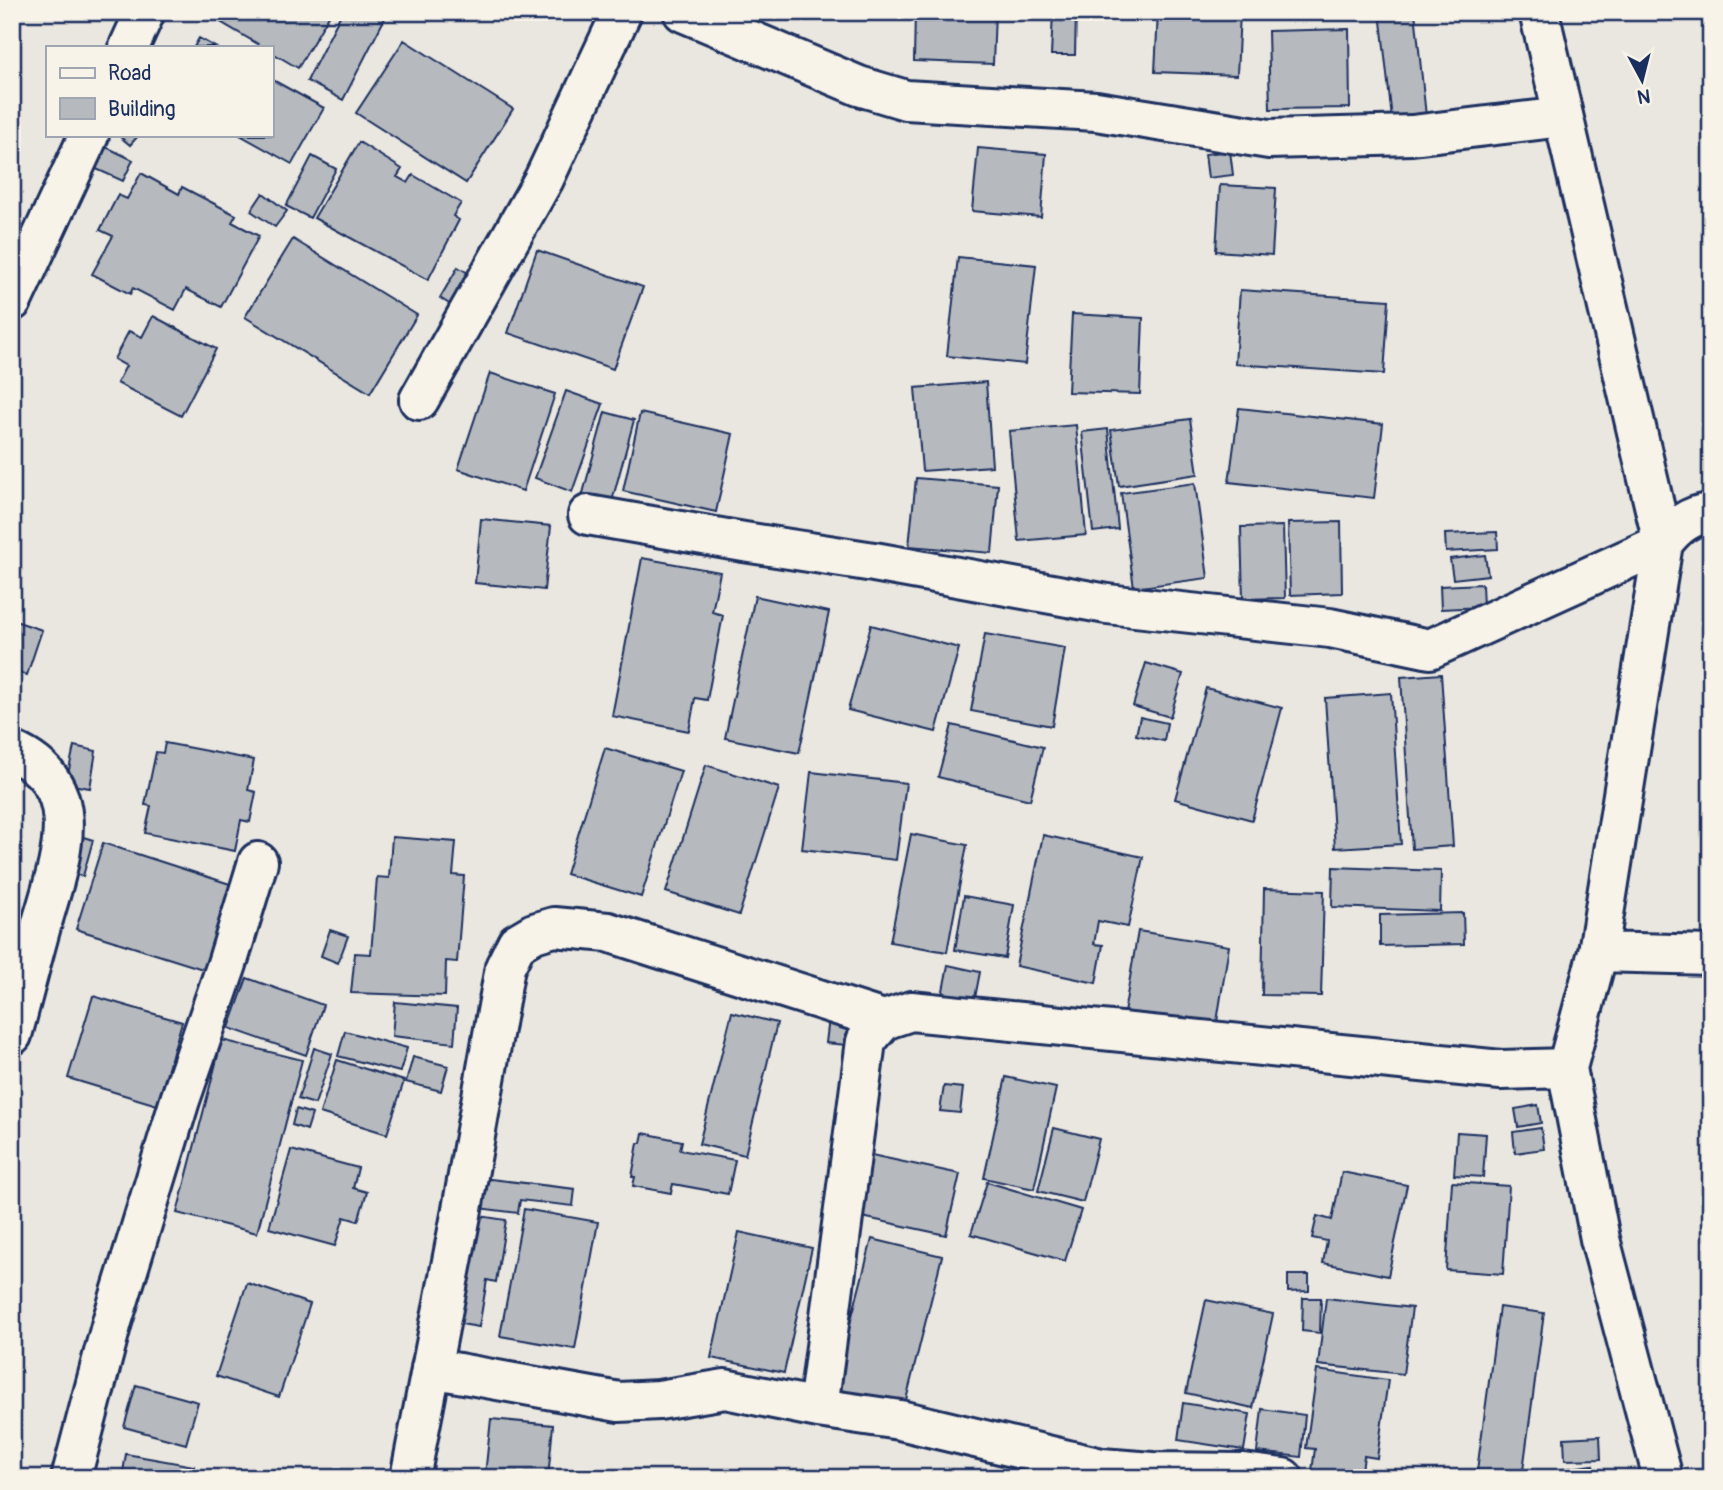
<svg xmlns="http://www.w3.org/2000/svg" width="1723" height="1490" font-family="Pangolin,sans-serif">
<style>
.building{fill:#b6babf;stroke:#1b2f5e;stroke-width:2}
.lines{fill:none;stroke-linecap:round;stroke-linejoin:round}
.minor-casing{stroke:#1b2f5e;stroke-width:44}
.minor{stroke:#f7f3e8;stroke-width:38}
</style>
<rect width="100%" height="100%" fill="#eae7e0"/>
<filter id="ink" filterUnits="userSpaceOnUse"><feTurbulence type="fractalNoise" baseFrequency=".0143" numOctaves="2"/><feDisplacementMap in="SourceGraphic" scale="14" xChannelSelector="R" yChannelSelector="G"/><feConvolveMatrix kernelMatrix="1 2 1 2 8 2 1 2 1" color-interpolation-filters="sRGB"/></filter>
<g filter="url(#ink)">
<!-- building -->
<path class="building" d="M208,12H331L298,68L271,52V47H263L207,14Z
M342,12H378L386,16L343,100L307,81Z
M915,12H995L993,64L914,61Z
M1053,12H1076L1075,55H1051Z
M1158,12H1240L1237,75L1155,72Z
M1380,12H1415L1426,116L1392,119Z
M1349,29L1350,108L1270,109L1268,31Z
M199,38L215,47H194Z
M404,40L513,109L466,183L356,113Z
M271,79L324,108L292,164L240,135H271Z
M118,135H139L130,145Z
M359,142L402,169L397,177L408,183L413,175L461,203L453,216L459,220L428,280L314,218Z
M104,146L133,160L123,181L94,168Z
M978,148L1046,154L1041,217L972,211Z
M1230,151L1233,175L1208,178L1205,154Z
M312,156L336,169L310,218L286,206Z
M141,173L179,194L182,187L236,215L232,222L259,236L221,307L186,289L175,310L133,288L130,294L92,274L113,236L100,230L118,195L127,199Z
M1220,185L1276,188L1272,255L1216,251Z
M263,193L287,211L275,227L251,211Z
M293,239L417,315L370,393L245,317Z
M537,250L643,287L613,369L508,333Z
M958,257L1036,265L1025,364L947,356Z
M458,267L473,276L454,307L440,298Z
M1240,290L1389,300L1384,374L1235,364Z
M1072,314L1143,318L1140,394L1068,392Z
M153,316L216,349L181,416L117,383L126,366L114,359L129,331L142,337Z
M490,373L555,394L523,491L458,469Z
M986,382L992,466L922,471L915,388Z
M566,391L603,404L572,492L535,478Z
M1239,408L1383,424L1374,498L1229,482Z
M605,412L634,420L611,505L582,497Z
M640,413L733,434L716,512L623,491Z
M1190,419L1198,474L1119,486L1111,430Z
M1076,425L1086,535L1019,541L1009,431Z
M1108,429L1118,529L1093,532L1082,432Z
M916,478L998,485L992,553L909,546Z
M1195,483L1208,578L1134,588L1121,493Z
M481,519L551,526L544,590L475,583Z
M1341,522L1342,593L1290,595L1288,523Z
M1283,526L1285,598L1243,599L1241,527Z
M1497,532L1498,549L1446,552L1445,534Z
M1485,555L1488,575L1453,579L1450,559Z
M642,558L720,572L712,612L723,615L707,700L695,698L689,731L612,716Z
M1482,584L1483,607L1441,609L1440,586Z
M755,596L829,612L799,753L725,738Z
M12,620L42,630L27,675L12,670Z
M871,625L959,648L936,732L848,710Z
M985,634L1065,648L1052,726L971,711Z
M1146,663L1183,674L1170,717L1133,706Z
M1441,674L1453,846L1412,849L1401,677Z
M1206,688L1282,708L1252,820L1175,799Z
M1391,693L1401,844L1335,848L1325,698Z
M1140,717L1167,723L1164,741L1136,735Z
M952,725L1043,747L1030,800L938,777Z
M165,743L254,760L248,790L256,792L250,822L241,820L235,851L145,833L151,806L145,805L156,752L163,753Z
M74,746L96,751L90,788L66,784Z
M605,748L681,771L641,897L566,874Z
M706,765L779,788L739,915L666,892Z
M811,772L906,783L896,860L802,849Z
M911,834L967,845L947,952L890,942Z
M77,835L93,840L83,876L66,872Z
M1043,835L1143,857L1128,927L1098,921L1094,944L1103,945L1096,983L1016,966Z
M392,837L456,842L453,875L464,876L457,962L446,961L445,996L351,993L355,953L371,954L377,877L389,878Z
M103,843L236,886L209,971L76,929Z
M1333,867L1441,871L1440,911L1332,907Z
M1264,889L1324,891L1321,996L1262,995Z
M964,896L1014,905L1005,958L955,950Z
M1463,913L1464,944L1380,946V915Z
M330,930L348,936L338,963L321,956Z
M1138,931L1229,946L1216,1028L1124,1013Z
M948,965L980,972L974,1003L942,996Z
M247,978L323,1005L306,1055L229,1028Z
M93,996L182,1022L157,1105L68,1078Z
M395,1002L457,1008L454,1043L392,1036Z
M732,1012L777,1023L745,1155L699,1144Z
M829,1018L860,1021L858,1046L826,1043Z
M345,1031L407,1048L400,1072L338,1056Z
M222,1040L302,1060L257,1233L177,1213Z
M314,1048L332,1054L315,1104L298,1099Z
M413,1057L448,1066L441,1091L406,1082Z
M337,1060L404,1081L387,1134L320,1113Z
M1006,1077L1056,1088L1034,1189L984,1178Z
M944,1086L963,1088L960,1113L940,1111Z
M1538,1105L1541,1123L1518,1127L1515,1109Z
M296,1109L312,1114L307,1130L292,1125Z
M1054,1128L1099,1139L1083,1202L1038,1191Z
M1541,1128L1544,1149L1515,1153L1513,1132Z
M1457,1132L1486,1134L1483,1177L1454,1175Z
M643,1133L682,1141L680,1150L735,1160L728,1194L673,1184L671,1193L633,1186L635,1177H632L638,1143H641Z
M291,1150L358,1168L353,1188L367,1192L358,1221L344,1217L335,1246L269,1228Z
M862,1153L960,1174L946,1235L848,1214Z
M1342,1172L1407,1185L1388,1276L1323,1263L1327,1241L1312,1238L1317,1216L1332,1220Z
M482,1178L575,1189L573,1206L520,1200L518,1213L478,1208Z
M987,1182L1081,1210L1065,1261L971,1234Z
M1452,1182L1509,1186L1503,1274L1446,1270Z
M524,1209L598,1222L575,1349L500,1336Z
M473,1215L506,1220L496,1282L487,1280L479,1327L455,1323Z
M739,1232L812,1248L784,1373L711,1358Z
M872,1239L942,1256L904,1408L833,1390Z
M1288,1275H1309V1291L1288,1292Z
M247,1283L310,1304L279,1397L216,1376Z
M1303,1298H1321L1320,1333L1302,1331Z
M1326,1298L1412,1308L1403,1374L1318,1365Z
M1206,1300L1273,1314L1253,1408L1186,1393Z
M1499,1307L1544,1313L1522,1478H1476Z
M1317,1370L1388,1380L1377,1458L1364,1456L1361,1478L1312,1471L1315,1449L1306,1448Z
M136,1385L198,1402L186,1444L124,1427Z
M1183,1403L1250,1414L1244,1450L1178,1440Z
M1262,1409L1305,1415L1301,1457L1257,1452Z
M491,1419L553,1425L548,1478L485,1475Z
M1600,1436L1601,1459L1565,1460L1564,1438Z
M126,1454L194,1466L192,1478H122Z
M1593,1465L1594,1478H1557L1556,1470Z"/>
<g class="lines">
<defs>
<path id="minor" d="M683,12L859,86L906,100L1096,111L1269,139L1412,135L1563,117
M1539,12L1663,543L1598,952L1567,1068L1600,1239L1663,1478
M129,47L145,12
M12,301L89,135
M419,400L544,179L622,12
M588,515L744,542L874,562L1107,604L1330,628L1430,649L1663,543C1675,527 1689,515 1711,513
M12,751C91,785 59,863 41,926C31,962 22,999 12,1035
M1598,952L1711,955
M431,1368L619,1402L659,1400L725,1389L818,1408L900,1420L1101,1468L1153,1472L1243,1473L1283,1478
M818,1408L866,1041L884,1020L911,1011L1501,1070L1567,1068
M71,1478L112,1322L180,1100L227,964L258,862
M410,1478L461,1215L505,967L517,943L534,933L554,927L608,932L884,1020"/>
</defs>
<!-- minor casing -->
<use href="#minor" class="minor-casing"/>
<!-- minor -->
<use href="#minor" class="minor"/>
</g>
</g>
<!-- margin -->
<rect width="1723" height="1490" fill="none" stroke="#f7f3e8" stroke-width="42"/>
<rect x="21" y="21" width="1681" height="1448" fill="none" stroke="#1b2f5e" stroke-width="2.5" filter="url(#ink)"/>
<!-- legend -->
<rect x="46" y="46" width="228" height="91" fill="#f7f3e8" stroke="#9fa5b1" stroke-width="2"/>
<rect x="60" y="68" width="35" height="10" fill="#f7f3e8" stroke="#9fa5b1" stroke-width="2"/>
<text x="108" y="80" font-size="21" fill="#1b2f5e">Road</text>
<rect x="60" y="98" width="35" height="21" fill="#b6babf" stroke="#9fa5b1" stroke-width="2"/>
<text x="108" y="116" font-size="21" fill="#1b2f5e">Building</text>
<!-- north arrow -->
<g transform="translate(1642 80) rotate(173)" stroke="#f7f3e8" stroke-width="5" paint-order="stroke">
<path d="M0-5L12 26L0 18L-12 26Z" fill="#1b2f5e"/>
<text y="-10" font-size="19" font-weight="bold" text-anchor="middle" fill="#1b2f5e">N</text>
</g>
</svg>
